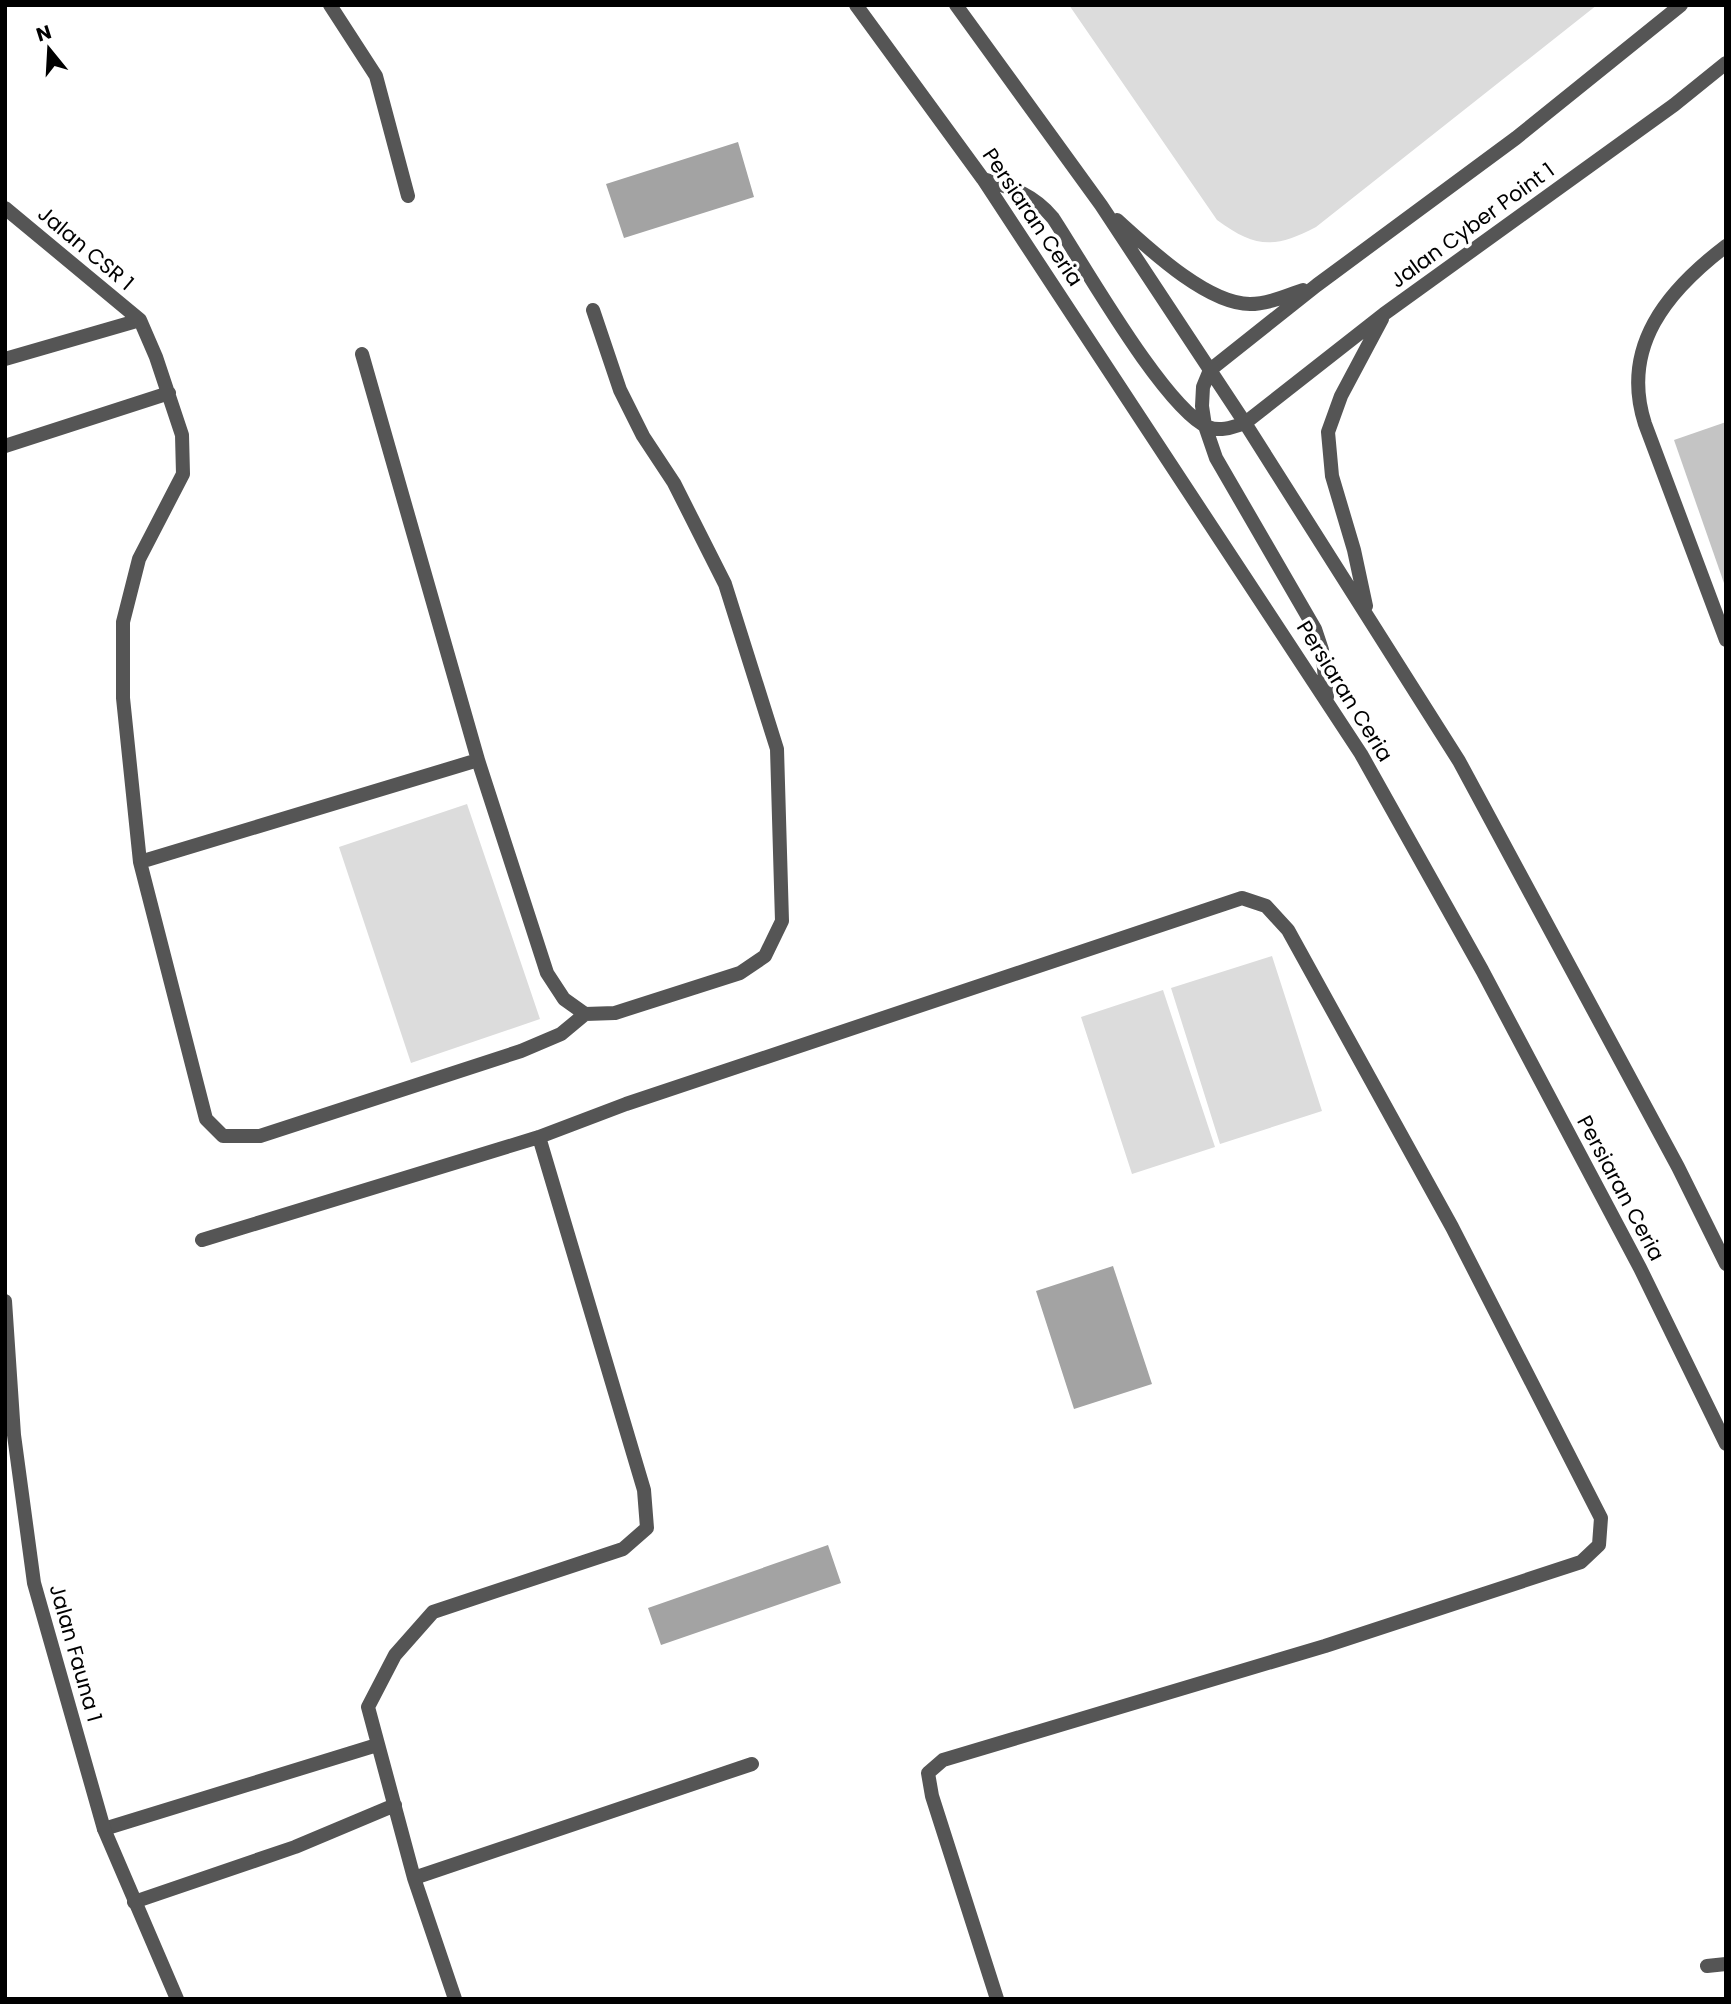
<svg xmlns="http://www.w3.org/2000/svg" width="1731" height="2004" font-family="Poppins,sans-serif">
<style>
.green{fill:#dcdcdc}
.water{fill:#a3a3a3}
.building{fill:#c4c4c4}
.lines{fill:none;stroke-linecap:round;stroke-linejoin:round}
.service{stroke:#555;stroke-width:14}
.tertiary{stroke:#555;stroke-width:14}
.labels{text-anchor:middle;dominant-baseline:central;stroke-width:7;stroke-linejoin:round;paint-order:stroke}
.street-label{font-size:21px;fill:#000;stroke:#fff}
</style>
<rect width="100%" height="100%" fill="#fff"/>
<!-- green -->
<path class="green" d="M1069,5H1597L1316,227C1274,249 1255,248 1217,220Z
M467,804L540,1019L411,1063L339,847Z
M1272,956L1322,1111L1220,1144L1171,988Z
M1163,990L1215,1147L1132,1174L1081,1017Z"/>
<!-- water -->
<path class="water" d="M738,142L754,197L624,238L606,184Z
M1113,1266L1152,1384L1074,1409L1036,1291Z
M828,1545L841,1583L661,1645L648,1608Z"/>
<!-- building -->
<path class="building" d="M1726,422V586H1725L1674,440Z"/>
<g class="lines">
<!-- service -->
<path class="service" d="M330,5L376,76L408,196
M5,208L140,320L156,357L182,435L183,474L139,559L123,622V698L140,862L206,1119L223,1136H260L521,1051L561,1034L585,1014
M1726,246C1667,291 1620,347 1645,424L1726,640
M362,354L478,760L547,973L564,999L585,1014L615,1013L740,973L765,956L782,921L777,749L725,584L674,483L643,436L620,390L593,310
M5,359L140,320
M5,446L169,393
M140,862L478,760
M202,1240L539,1137L626,1104L1242,898L1266,906L1288,930L1452,1227L1601,1518L1599,1545L1581,1562L1325,1646L943,1760L928,1773L932,1796L997,1999
M104,1829L377,1745
M414,1878L752,1764
M134,1902L295,1847L395,1805
M1707,1966L1726,1964
M455,1999L414,1878L368,1707L395,1655L433,1612L623,1549L647,1528L644,1490L539,1137"/>
<!-- tertiary -->
<path class="tertiary" d="M856,5L983,179L1361,754L1482,970L1640,1268L1726,1444
M956,5L1101,205L1245,423L1459,761L1678,1167L1726,1264
M983,179C1012,188 1033,194 1053,218C1082,262 1165,409 1208,427C1220,432 1233,427 1245,423L1384,314L1674,105L1726,63
M1117,220C1148,248 1207,304 1250,304C1268,304 1286,296 1303,290
M1366,606L1354,550L1332,476L1328,432L1341,396L1382,319
M1327,697L1322,650L1315,629L1216,458L1205,426L1202,406L1203,387L1210,370L1317,285L1516,138L1681,5
M5,1301L14,1435L34,1583L104,1829L177,1999"/>
</g>
<g class="labels">
<!-- street labels -->
<g class="street-label">
<text transform="translate(1033 217) rotate(56)">Persiaran Ceria</text>
<text transform="translate(1472 225) rotate(-36)">Jalan Cyber Point 1</text>
<text transform="translate(86 248) rotate(40)">Jalan CSR 1</text>
<text transform="translate(1345 691) rotate(58)">Persiaran Ceria</text>
<text transform="translate(1621 1188) rotate(62)">Persiaran Ceria</text>
<text transform="translate(76 1653) rotate(74)">Jalan Fauna 1</text>
</g>
</g>
<!-- border -->
<rect width="1731" height="2004" fill="none" stroke="#000000" stroke-width="14"/>
<!-- north arrow -->
<g transform="translate(49 49) rotate(342)" stroke="#ffffff" stroke-width="5" paint-order="stroke">
<path d="M0-5L12 26L0 18L-12 26Z" fill="#000000"/>
<text y="-10" font-size="19" font-weight="bold" text-anchor="middle" fill="#000000">N</text>
</g>
</svg>
